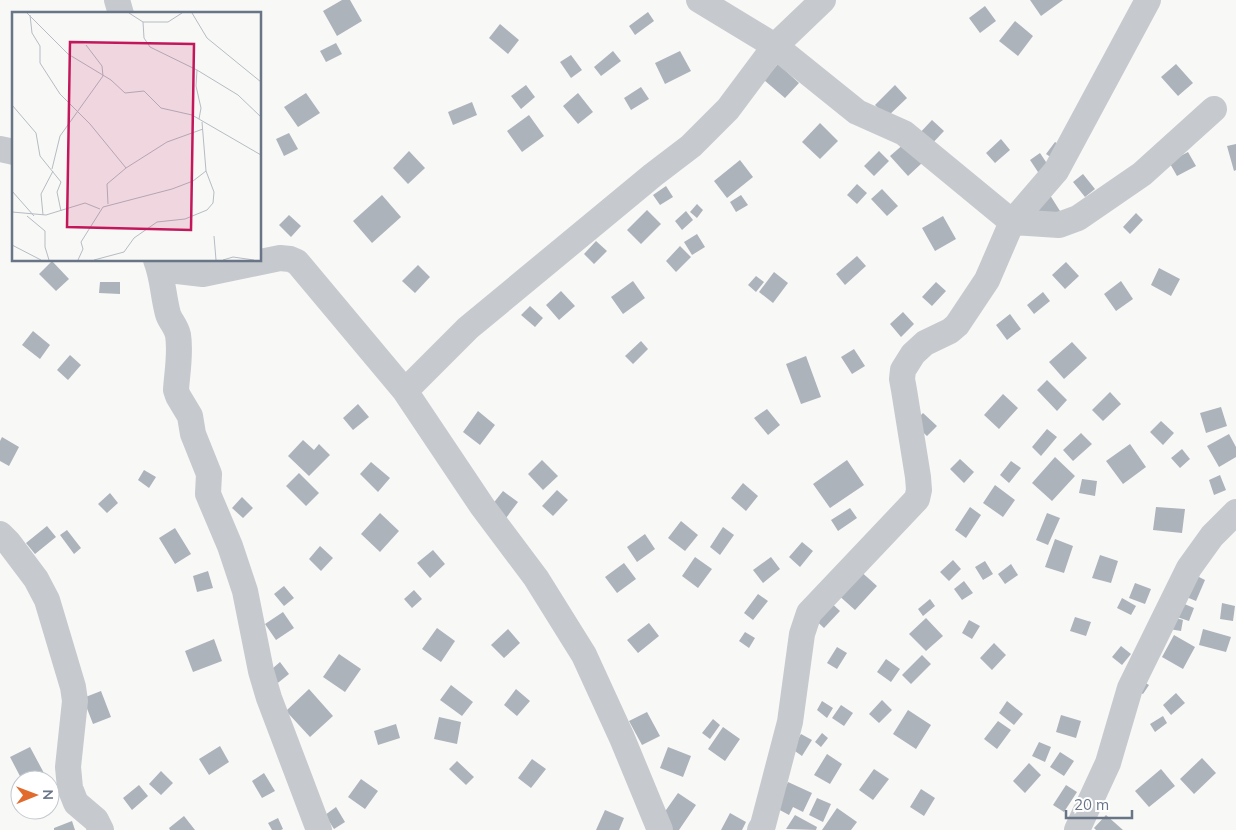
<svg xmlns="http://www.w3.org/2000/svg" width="1236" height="830" font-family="Mulish,sans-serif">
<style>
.building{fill:#adb3bb}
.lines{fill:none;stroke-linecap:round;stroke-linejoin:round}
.minor{stroke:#c6c9cd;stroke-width:26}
.inset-road{fill:none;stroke:#b5bcc3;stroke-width:1}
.view{fill:#c2185b;fill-opacity:0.15;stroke:#c2185b;stroke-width:2.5}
.inset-edge{fill:none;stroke:#687587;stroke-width:2.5}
</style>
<rect width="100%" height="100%" fill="#f8f8f6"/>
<!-- building -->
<path class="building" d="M342,0H350L362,21L337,36L323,11Z
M1030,0H1063L1041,16Z
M985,6L996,21L980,33L969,18Z
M648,12L654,21L635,35L629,26Z
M1015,21L1033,36L1018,56L999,41Z
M500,24L519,40L508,54L489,38Z
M336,43L342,54L326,62L320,51Z
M613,51L621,61L601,76L594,67Z
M680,51L691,71L665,84L655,63Z
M571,55L582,70L571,78L560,62Z
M778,64L799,83L785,98L764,80Z
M1176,64L1193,83L1178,96L1161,77Z
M526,85L535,97L521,109L511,96Z
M895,85L907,98L887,117L875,105Z
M641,87L649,99L631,110L624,98Z
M306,93L320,113L298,127L284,107Z
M578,93L593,112L578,124L563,106Z
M472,102L477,115L453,125L448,112Z
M529,115L544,136L522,152L507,131Z
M932,120L944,131L928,148L917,136Z
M820,123L838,141L820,159L802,142Z
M289,133L298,149L284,156L276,139Z
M1001,139L1010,150L995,163L986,153Z
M1055,142L1066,149L1058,162L1046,154Z
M905,143L922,163L908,176L890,156Z
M1236,144V170L1234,171L1227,146Z
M409,151L425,168L408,184L393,168Z
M879,151L889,161L874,176L864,166Z
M1188,152L1196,166L1177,176L1169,162Z
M1040,153L1050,168L1040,175L1030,160Z
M740,160L753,177L727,198L714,181Z
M1083,174L1095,189L1085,197L1073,182Z
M857,184L867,193L857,204L847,195Z
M666,186L673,197L660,205L653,195Z
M882,189L898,206L887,216L871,199Z
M1048,192L1060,211L1045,221L1033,202Z
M382,195L401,217L372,243L353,221Z
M741,195L748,205L736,212L730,202Z
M697,204L703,210L697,218L690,212Z
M647,210L661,224L641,244L627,230Z
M686,211L693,220L682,230L675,221Z
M1136,213L1143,220L1130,234L1123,227Z
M289,215L301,226L291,237L279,225Z
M943,216L956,239L935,251L922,228Z
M697,234L705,247L692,255L684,242Z
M596,241L607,251L594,264L584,254Z
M680,246L691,257L676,272L666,261Z
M857,256L866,266L845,285L836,274Z
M52,261L69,279L56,291L39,274Z
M1066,262L1079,276L1065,289L1052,275Z
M418,265L430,277L415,293L402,281Z
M1159,268L1180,279L1171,296L1151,285Z
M774,272L788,283L773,303L759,292Z
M756,276L764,282L756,292L748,285Z
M633,281L645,298L623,314L611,297Z
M1121,281L1133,299L1116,311L1104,294Z
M100,282H120V294L99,293Z
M936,282L946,291L932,306L922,297Z
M561,291L575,306L559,320L546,305Z
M1043,292L1050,301L1034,314L1027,305Z
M530,306L543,318L535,327L521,315Z
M903,312L914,324L901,337L890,324Z
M1010,314L1021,329L1007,340L996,325Z
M33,331L50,345L40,359L22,345Z
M641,341L648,349L633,364L625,356Z
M1072,342L1087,358L1064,379L1049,362Z
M854,349L865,366L852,374L841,357Z
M70,355L81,365L68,380L57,370Z
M806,356L821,397L801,404L786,364Z
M1047,380L1067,400L1057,411L1037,390Z
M1110,392L1121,404L1103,421L1092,410Z
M1003,394L1018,408L999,429L984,415Z
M358,404L369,417L353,430L343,418Z
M1221,407L1227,426L1206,433L1200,413Z
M767,409L780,425L768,435L754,418Z
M478,411L495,425L480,445L463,432Z
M923,413L937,426L927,436L913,423Z
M1161,421L1174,433L1163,445L1150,432Z
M1047,429L1057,437L1041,456L1032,447Z
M1081,433L1092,444L1073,461L1063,450Z
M1229,434L1236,447V457L1219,467L1207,446Z
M2,437L19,447L9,466L0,461V441Z
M303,440L314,450L319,444L330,455L309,476L288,456Z
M1130,444L1146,467L1123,484L1106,461Z
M1182,449L1190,459L1180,468L1171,458Z
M1055,457L1075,476L1052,501L1032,483Z
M960,459L974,472L964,483L950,469Z
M542,460L558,476L543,490L528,474Z
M847,460L864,485L830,508L813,484Z
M1011,461L1021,468L1009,483L1000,475Z
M371,462L390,478L378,492L360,474Z
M144,470L156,477L149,488L138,480Z
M299,473L319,493L306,506L286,486Z
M1220,475L1226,490L1214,495L1209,480Z
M1082,479L1097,481L1095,496L1079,493Z
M743,483L758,496L746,511L731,498Z
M995,485L1015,500L1003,517L983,503Z
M557,490L568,500L553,516L542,506Z
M503,491L518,502L503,522L488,510Z
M110,493L118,503L107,513L98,504Z
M242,497L253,508L243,518L232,508Z
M970,507L981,515L966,538L955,530Z
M1156,507L1185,509L1182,533L1153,530Z
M850,508L857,518L838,531L831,520Z
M380,513L399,531L380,552L361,534Z
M1047,513L1060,518L1048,545L1036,540Z
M681,521L698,535L685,551L668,538Z
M47,526L56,537L35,554L26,543Z
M723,527L734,535L720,555L710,547Z
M175,528L191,554L175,564L159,538Z
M67,530L81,548L74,554L60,535Z
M645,534L655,549L637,562L627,547Z
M1055,539L1073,546L1064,573L1045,567Z
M802,542L813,551L800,567L789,557Z
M320,546L333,558L321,571L309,559Z
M433,550L445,564L430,578L417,563Z
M1100,555L1118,561L1111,583L1092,578Z
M695,557L712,569L698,588L682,576Z
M771,557L780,569L763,583L753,570Z
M953,560L961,569L949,581L940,572Z
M985,561L993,574L983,580L975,567Z
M624,563L636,579L617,593L605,577Z
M1011,564L1018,575L1005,584L998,574Z
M858,569L877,586L855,610L836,593Z
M208,571L213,588L197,592L193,576Z
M1193,574L1205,580L1196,601L1184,596Z
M964,581L973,593L962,600L954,589Z
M1135,583L1151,589L1145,604L1129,598Z
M284,586L294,598L284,606L274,594Z
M414,590L422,599L412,608L404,599Z
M758,594L768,601L753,620L744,613Z
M826,598L840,611L824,628L810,615Z
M1122,598L1136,606L1131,615L1117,608Z
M930,599L935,606L923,616L918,609Z
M1182,603L1194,608L1189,621L1177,617Z
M1222,603L1235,606L1233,621L1220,619Z
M283,612L294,628L276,640L265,624Z
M1075,617L1091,622L1086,636L1070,631Z
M1172,617L1183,620L1181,631L1169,629Z
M926,618L943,636L926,651L909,634Z
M969,620L980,626L972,639L962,633Z
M649,623L659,636L638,653L627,640Z
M437,628L455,641L441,662L422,649Z
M508,629L520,643L504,658L491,645Z
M1203,629L1231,637L1226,652L1199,645Z
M745,632L755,638L749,648L739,641Z
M1174,635L1195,647L1183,669L1162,657Z
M214,639L222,661L193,672L185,651Z
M994,643L1006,655L992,670L980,658Z
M1121,646L1131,654L1122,665L1112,657Z
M837,647L847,653L837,669L827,663Z
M339,654L361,669L345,692L323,677Z
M922,655L931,664L911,684L902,675Z
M886,659L900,669L891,682L877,672Z
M280,662L289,674L274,686L265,675Z
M1137,678L1149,685L1143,694L1132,688Z
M451,685L473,702L462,716L440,700Z
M309,689L333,716L310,737L286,711Z
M516,689L530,701L517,716L504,705Z
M101,691L111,717L93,724L83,698Z
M1176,693L1185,703L1171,715L1163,705Z
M882,700L892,710L879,723L869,714Z
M822,701L833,708L827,718L817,710Z
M1007,701L1023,714L1014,725L999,713Z
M841,705L853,713L844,726L832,718Z
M908,710L931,725L916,749L893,734Z
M647,712L660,736L642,745L629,721Z
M1061,715L1081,721L1076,738L1056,732Z
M1163,716L1167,723L1155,732L1150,724Z
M439,717L461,722L457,744L434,739Z
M713,719L720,725L710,739L702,733Z
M998,721L1011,730L997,749L984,739Z
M396,724L400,738L378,745L374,731Z
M723,727L740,739L725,761L708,749Z
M822,733L828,738L821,747L815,742Z
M801,734L812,740L802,756L792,749Z
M1039,742L1051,747L1045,762L1032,756Z
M220,746L229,762L209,775L199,759Z
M30,747L45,775L36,780H22L10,757Z
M668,747L691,756L683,777L660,768Z
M1060,752L1074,761L1064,776L1050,767Z
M827,754L842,764L830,784L814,775Z
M1202,758L1216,773L1194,794L1180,779Z
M532,759L546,769L531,788L518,778Z
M457,761L474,777L466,785L449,769Z
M1029,763L1041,775L1025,793L1013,781Z
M874,769L889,779L873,800L859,790Z
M1161,769L1175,786L1149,807L1135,791Z
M161,771L173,783L161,795L149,784Z
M264,773L275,791L262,798L252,781Z
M361,779L378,791L365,809L348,797Z
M788,782L812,793L803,812L793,807L789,815L776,808Z
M139,785L148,796L132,810L123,798Z
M1066,785L1077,792L1064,812L1053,805Z
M921,789L935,798L924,816L910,807Z
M678,793L696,805L679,830H672L659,820Z
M817,798L831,804L823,822L809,815Z
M336,807L345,822L334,829L325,815Z
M837,808L857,822L851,830H822Z
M605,810L624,818L619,830H596Z
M730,813L746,822L742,830H721Z
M795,815L817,827L816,830L786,829Z
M1106,815L1123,830H1096L1094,828Z
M184,816L195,830H170L169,828Z
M278,818L283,829L281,830H272L268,823Z
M72,821L75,830H54V828Z"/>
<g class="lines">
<!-- minor -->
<path class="minor" d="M117,0L121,14
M699,0L775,46L857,112L904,133L1012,222L1059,225L1078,218L1142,174L1214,109
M0,149L14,152
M156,260C163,277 163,296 168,314C170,321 176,326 178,335C181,353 177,373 176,390L178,396L190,416L193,434L209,474L208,494L230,546L245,591L261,671L269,698L319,830
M160,269L203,274L280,258L290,259L297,262L405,391L482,506L536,578L584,655L622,738L660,830
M405,391L468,328L653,175L691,146L728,109L775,46L823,0
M0,534L9,543L36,579L47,600L73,687L75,701L68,767L70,788L76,803L96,820L101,830
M760,830L763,825L790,722L802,634L809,613L917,499L919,490L918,477L904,390L902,379L903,370L913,354L925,343L950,331L957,325L987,280L1012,222L1056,171L1148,0
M1077,830L1108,763L1130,688L1189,568L1212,536L1236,512"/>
</g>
<!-- overview -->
<g transform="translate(12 12)">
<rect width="249" height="249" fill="#f8f8f6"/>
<path class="inset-road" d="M15,1L56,42L99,68L113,81L132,79L149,96L180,103L249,143M117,1L131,10L132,26L138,35L185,58L184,74L189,96L187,107M180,1L195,26L249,70M18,3L20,21L28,34V51L48,82L78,112L114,156M131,10H156L170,1M185,58L226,83L249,105M0,93L24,121L28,144L49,170L45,180L49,199M40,157L48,124L91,64L90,54L74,33M0,179L22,204M96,192L95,172L114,156L155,130L191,117M0,200L34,203L73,191L88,197M31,203L29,182L41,159M15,204L33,219V235L37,248M202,224L204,248M0,233L29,248M66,248L71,237L69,230L91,195L160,177L181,169L194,159M82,248L112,240L122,226L145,210L173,207L195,198L201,191L202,180L194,159L190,110M211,248L221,245L242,248"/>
<path class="view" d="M58,30L182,32L179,218L55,215Z"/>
<rect width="249" height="249" class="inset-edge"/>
</g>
<!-- north arrow -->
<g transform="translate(35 795) rotate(89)"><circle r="24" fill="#ffffff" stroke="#c3c8cf"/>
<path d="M0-4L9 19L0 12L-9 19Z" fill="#e16b2d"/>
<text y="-8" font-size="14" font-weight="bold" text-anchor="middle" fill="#687587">N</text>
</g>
<!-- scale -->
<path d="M1066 810v8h66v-8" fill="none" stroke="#687587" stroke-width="2.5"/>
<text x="1074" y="810" font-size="15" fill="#687587" stroke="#ffffff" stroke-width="4" paint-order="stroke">20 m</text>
</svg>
